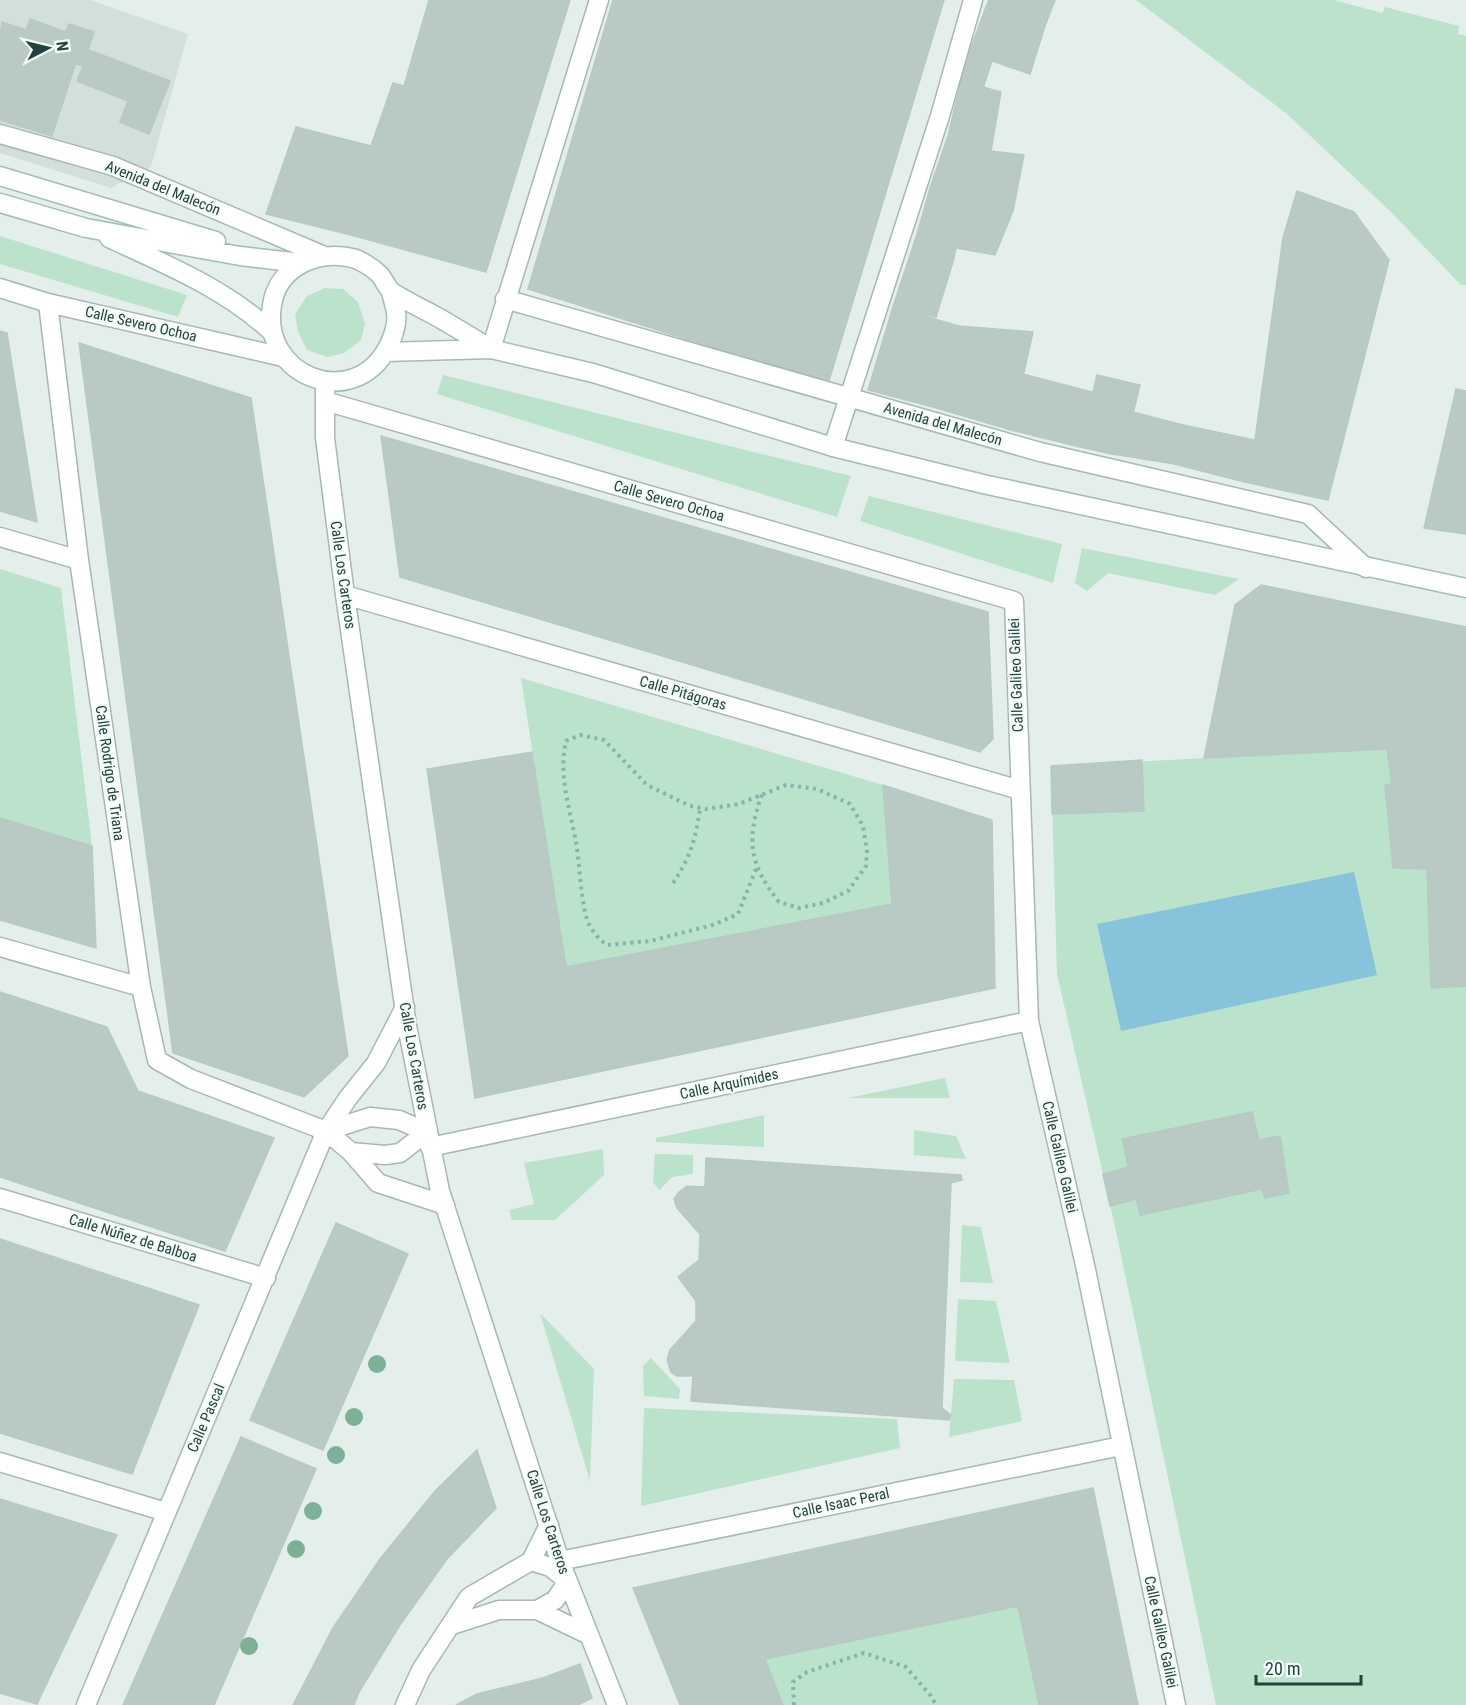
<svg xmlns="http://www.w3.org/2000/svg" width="1466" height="1705" font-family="'Roboto Condensed',sans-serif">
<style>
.built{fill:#d2dfdb}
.green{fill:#bbe2ca}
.water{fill:#87c3da}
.building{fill:#b9cac5;stroke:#b6cac4;stroke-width:1.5}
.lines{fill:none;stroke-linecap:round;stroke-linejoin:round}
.street-casing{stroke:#a6b8b4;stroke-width:21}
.secondary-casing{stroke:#a1bcb6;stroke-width:21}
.path{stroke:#81b6ac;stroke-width:4;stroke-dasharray:3 4.5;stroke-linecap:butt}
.street{stroke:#fff;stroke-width:18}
.secondary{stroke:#fff;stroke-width:18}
.tree{fill:#7cb198}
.labels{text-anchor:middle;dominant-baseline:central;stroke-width:4.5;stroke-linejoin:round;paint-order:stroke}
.street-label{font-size:15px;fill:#21433e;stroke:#f5fbf9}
</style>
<rect width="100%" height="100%" fill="#e4efec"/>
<!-- built -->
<path class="built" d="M0,0H90L188,34L151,167L111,188L0,153Z"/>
<!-- green -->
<path class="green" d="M1136,0H1334L1382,13L1385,7L1459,26L1458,34L1466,36V285H1461L1391,212L1286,113Z
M0,236L187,295L178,317L0,264Z
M325,288L343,289L358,302L365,324L361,340L344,353L328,357L307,350L298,332L295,314L307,296Z
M443,375L851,476L837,517L437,394Z
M869,496L1062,544L1053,583L860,521Z
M1082,548L1239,579L1215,595L1108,573L1087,591L1075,583Z
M0,569L61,588L92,846L0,818Z
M521,678L883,785L892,904L566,967Z
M1387,749L1392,784L1385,785L1393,867L1427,869L1431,987L1466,986V1705H1216L1114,1222L1057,974L1051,766Z
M945,1078L950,1098H848Z
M764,1115V1147L656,1142V1138Z
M914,1130L956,1136L966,1159L914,1155Z
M603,1149L604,1175L555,1220H512L509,1210L534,1204L524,1163Z
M655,1154L693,1155V1174L672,1177L659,1190L653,1182Z
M962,1225L981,1227L993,1283L960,1282Z
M958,1299L996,1301L1010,1363L955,1361Z
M540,1313L594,1369L590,1481Z
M651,1358L680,1389L679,1399L644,1396L643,1366Z
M954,1379L1014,1380L1022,1421L949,1437Z
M644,1408L897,1419L900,1448L641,1506Z
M1018,1606L1039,1705H783L765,1659Z"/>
<!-- water -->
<path class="water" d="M1354,872L1377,975L1121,1031L1097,924Z"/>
<!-- building -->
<path class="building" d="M429,0H570L486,272L351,235L266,214L296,127L371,146L393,83L404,86Z
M613,0H944L828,384L528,289Z
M989,0H1055L1045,26L986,7Z
M986,7L1045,26L1030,74L969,53Z
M30,19L66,32L69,24L94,32L83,66L0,38L2,22L26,30Z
M0,38L77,59L52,136L0,120Z
M89,50L170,81L149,134L120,122L128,101L77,81Z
M969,53L992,61L983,88L961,81Z
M961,81L1001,92L991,151L948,136Z
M948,136L991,151L1024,155L1013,211L930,188Z
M930,188L1013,211L995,255L956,248L953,262L921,252L926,238L917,234Z
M1297,191L1354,212L1389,260L1328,500L1249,483L1283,238Z
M917,234L926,238L921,252L953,262L936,317L893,307Z
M893,307L959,326L933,407L868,390Z
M959,326L1033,332L1011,430L933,407Z
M0,331L7,333L37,522L0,511Z
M79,343L251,398L348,1056L304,1097L173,1053Z
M1023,374L1092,392L1080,447L1011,430Z
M1097,375L1140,385L1133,414L1125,410L1112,454L1080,447Z
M1456,389L1466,391V534L1424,528Z
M1125,410L1183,425L1174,464L1112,454Z
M1183,425L1255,440L1249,483L1174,464Z
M381,436L988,612L993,739L980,752L400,577Z
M1261,585L1466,627V986L1431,988L1427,869L1393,868L1385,785L1392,784L1387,749L1204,758L1235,605Z
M532,752L566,967L892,904L883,785L992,820L995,988L475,1098L427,769Z
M1142,760L1144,811L1052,814L1051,766Z
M0,818L92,846L96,948L0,920Z
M0,992L107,1027L138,1091L274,1138L225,1251L0,1177Z
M1252,1112L1259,1140L1280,1136L1289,1193L1265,1198L1262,1189L1140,1215L1122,1139Z
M706,1158L961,1175L962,1180L951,1183L942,1408L951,1415L949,1420L691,1401L693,1376H677L671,1372L667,1360L670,1350L696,1321V1301L678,1277L699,1260L700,1234L677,1208L674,1199L679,1192L687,1186L705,1187Z
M1129,1167L1136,1199L1110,1206L1103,1174Z
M336,1223L408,1254L323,1450L250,1420Z
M0,1239L199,1305L132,1474L0,1433Z
M241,1437L316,1469L214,1705H123Z
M477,1450L496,1508L447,1559L400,1625L359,1692L354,1705H293L333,1628L380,1559L435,1491Z
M1093,1488L1138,1705H1039L1018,1606L765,1659L783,1705H680L633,1588Z
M0,1499L117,1535L37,1704L0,1693Z
M580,1664L592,1698L578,1705H553L543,1678Z
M543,1678L553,1705H456L477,1694Z"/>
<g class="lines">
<defs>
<path id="street" d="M0,134L113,166L322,255
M0,288L48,303L283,357
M505,299L1040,452L1308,514L1366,568
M48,303L79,560L141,987L157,1060L191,1079L326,1131L351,1152L378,1183L445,1205
M491,349L599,0
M325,389V438L345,595L407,1026L440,1191L560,1561L617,1705
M325,401L1014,601L1029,1021L1085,1265L1176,1705
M833,447L940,116L973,0
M0,537L79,560
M345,595L1020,790
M0,947L141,987
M326,1131L370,1117L399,1120L427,1132L400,1153L385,1155L351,1152
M430,1147L1029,1021
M0,1198L266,1278
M0,1462L166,1512
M531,1561L550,1567L568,1581L555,1600L537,1610
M560,1561L1121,1446
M452,1625L499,1610H537L589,1635
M86,1705L326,1131L348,1098L376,1063L405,1007
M405,1705L421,1670L469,1597L531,1561L549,1525"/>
<path id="secondary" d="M0,176L216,241
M0,203L86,228L240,256L301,263
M109,238C167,265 224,288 272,332
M391,291C392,298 395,305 396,313C398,325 393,337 388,347C353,413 260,376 272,305C278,266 318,250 352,258C359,259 373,268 379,274C384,279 386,287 392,292C404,300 419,307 432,314C452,325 471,337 491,349
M385,352L491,349L593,373L833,447L983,484L1466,588"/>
</defs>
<!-- street casing -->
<use href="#street" class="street-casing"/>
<!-- secondary casing -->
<use href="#secondary" class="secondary-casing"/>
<!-- path -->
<path class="path" d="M756,869L738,914L713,925L650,941L607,945C597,938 589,928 586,916C580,892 580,866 576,842C570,809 558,775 566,741L580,735L604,740L647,785L690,806L706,809L739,804L786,785L817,789L850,804L863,826L867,851L866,866L848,891L823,903L799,908L779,902C749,864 746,840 762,794
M673,883C690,858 696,838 700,808
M794,1705L793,1682L807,1672L864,1653L906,1667L931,1696L936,1705"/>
<!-- street -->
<use href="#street" class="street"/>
<!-- secondary -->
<use href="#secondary" class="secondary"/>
</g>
<!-- trees -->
<g class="tree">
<circle cx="377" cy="1364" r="9"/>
<circle cx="354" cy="1417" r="9"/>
<circle cx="336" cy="1455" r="9"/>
<circle cx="313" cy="1511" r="9"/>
<circle cx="296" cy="1549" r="9"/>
<circle cx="249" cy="1646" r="9"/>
</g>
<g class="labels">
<!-- street labels -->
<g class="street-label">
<text transform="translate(163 188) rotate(22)">Avenida del Malecón</text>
<text transform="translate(141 324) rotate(13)">Calle Severo Ochoa</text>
<text transform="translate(943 424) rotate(16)">Avenida del Malecón</text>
<text transform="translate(669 501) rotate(16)">Calle Severo Ochoa</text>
<text transform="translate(343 575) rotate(82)">Calle Los Carteros</text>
<text transform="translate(1016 675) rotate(-92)">Calle Galileo Galilei</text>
<text transform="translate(683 693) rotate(16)">Calle Pitágoras</text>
<text transform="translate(110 773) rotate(82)">Calle Rodrigo de Triana</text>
<text transform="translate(414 1056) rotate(80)">Calle Los Carteros</text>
<text transform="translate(729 1084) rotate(-12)">Calle Arquímides</text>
<text transform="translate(1060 1157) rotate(77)">Calle Galileo Galilei</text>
<text transform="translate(133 1238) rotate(17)">Calle Núñez de Balboa</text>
<text transform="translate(206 1418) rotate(-67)">Calle Pascal</text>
<text transform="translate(841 1503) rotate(-12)">Calle Isaac Peral</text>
<text transform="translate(548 1522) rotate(72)">Calle Los Carteros</text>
<text transform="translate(1161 1632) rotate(78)">Calle Galileo Galilei</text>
</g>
</g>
<!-- north arrow -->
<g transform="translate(48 48) rotate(83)" stroke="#f5fbf9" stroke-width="4.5" paint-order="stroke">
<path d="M0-4.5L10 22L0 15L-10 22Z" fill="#21433e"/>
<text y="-9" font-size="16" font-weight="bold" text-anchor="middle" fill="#21433e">N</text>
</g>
<!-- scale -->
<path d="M1256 1675v9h105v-9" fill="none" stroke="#21433e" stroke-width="3"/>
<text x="1265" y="1675" font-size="18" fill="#21433e" stroke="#f5fbf9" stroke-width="4.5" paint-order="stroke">20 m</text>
</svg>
